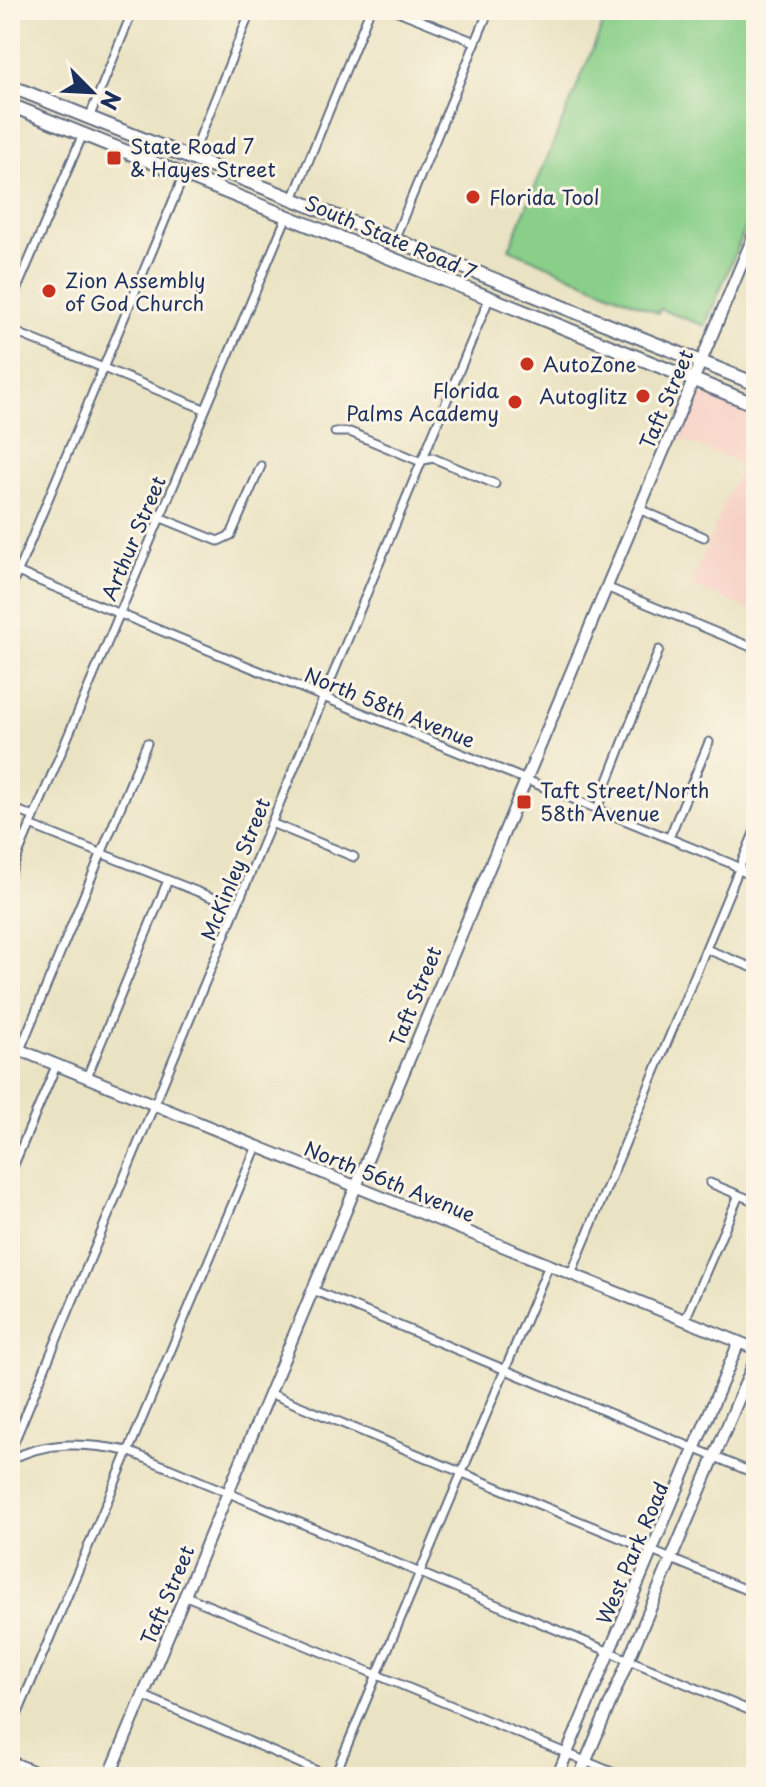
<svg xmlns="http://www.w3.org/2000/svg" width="766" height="1787" font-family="'Playpen Sans',sans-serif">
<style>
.built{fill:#f7d1c6}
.green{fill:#89cf89;stroke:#527f74;stroke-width:2}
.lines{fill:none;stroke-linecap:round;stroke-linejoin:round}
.street-casing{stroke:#636e81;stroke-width:11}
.secondary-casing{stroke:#636e81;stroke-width:14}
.primary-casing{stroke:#636e81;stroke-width:16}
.street{stroke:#fff;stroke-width:7}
.secondary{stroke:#fff;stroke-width:10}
.primary{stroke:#fff;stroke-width:12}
.poi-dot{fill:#c8321e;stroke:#fcf5e5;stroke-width:3}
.labels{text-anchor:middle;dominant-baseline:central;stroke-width:6;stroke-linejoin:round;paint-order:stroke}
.poi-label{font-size:20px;fill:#1b2f5e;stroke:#fcf5e5;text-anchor:start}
.street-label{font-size:20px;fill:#1b2f5e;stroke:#fcf5e5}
</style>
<rect width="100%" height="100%" fill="#fcf5e5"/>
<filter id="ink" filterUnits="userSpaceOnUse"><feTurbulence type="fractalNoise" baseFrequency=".0125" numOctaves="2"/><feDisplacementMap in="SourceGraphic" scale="16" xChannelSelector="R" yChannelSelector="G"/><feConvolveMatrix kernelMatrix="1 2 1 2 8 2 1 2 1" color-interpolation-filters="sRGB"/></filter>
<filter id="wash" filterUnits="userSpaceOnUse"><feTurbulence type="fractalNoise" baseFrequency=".006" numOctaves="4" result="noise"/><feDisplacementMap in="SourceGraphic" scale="32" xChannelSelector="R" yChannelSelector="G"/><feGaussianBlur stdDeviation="1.8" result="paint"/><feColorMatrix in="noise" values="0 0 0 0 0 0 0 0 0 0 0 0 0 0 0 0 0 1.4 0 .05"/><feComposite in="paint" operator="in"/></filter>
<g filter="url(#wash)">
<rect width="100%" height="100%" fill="#eae3c3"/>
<!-- built -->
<path class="built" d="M700,393L756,419V612L691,585L741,464L679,438Z"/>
<!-- green -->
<path class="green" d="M609,10H756V203L705,326L660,309L658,313L509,249Z"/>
</g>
<g filter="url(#ink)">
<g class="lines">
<defs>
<path id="street" d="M395,10L475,42
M10,20L14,10
M89,118L133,10
M191,159L251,10
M293,199L370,10
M394,240L489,10
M10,305L83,134
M10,330L204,409
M335,432H350L419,461L433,458L495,484
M639,509L704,537
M159,517L218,541L231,535L261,466
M10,569L732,864L756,880
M606,587L756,649
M10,590L184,175
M10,807L34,817
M597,809L659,650
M271,823L354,857
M30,825L236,907
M669,838L709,742
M10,874L287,216
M706,949L756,969
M20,1050L147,743
M87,1077L168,880
M10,1174L56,1066
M710,1183L756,1202
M571,1274L756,828
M313,1290L756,1474
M685,1320L739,1195
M269,1393L756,1594
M10,1452L489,299
M10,1460C47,1440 88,1443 128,1451L756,1713
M186,1596L624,1777
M144,1696L331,1777
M10,1732L257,1146
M10,1760L51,1777
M334,1777L549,1265"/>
<path id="secondary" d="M10,1046L756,1349
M109,1777L756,230
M557,1777L739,1342
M579,1777L756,1358"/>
<path id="primary" d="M10,86L756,384
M10,105L756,405"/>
</defs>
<!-- street casing -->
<use href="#street" class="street-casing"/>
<!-- secondary casing -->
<use href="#secondary" class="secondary-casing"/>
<!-- primary casing -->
<use href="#primary" class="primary-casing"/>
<!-- street -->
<use href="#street" class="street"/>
<!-- secondary -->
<use href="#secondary" class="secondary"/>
<!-- primary -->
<use href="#primary" class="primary"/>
</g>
</g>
<!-- markers -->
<g class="poi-dot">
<rect x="106" y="150" width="16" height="16" rx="4"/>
<circle cx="473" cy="197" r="8"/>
<circle cx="49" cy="291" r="8"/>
<circle cx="527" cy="364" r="8"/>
<circle cx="643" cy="396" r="8"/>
<circle cx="515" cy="402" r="8"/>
<rect x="516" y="794" width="16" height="16" rx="4"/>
</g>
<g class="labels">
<!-- poi labels -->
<g class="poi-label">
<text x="130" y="146">State Road 7<tspan x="130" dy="23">&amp; Hayes Street</tspan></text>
<text x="489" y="197">Florida Tool</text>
<text x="65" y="280">Zion Assembly<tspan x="65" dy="23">of God Church</tspan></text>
<text x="543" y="364">AutoZone</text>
<text x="499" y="390" text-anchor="end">Florida<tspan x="499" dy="23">Palms Academy</tspan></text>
<text x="627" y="396" text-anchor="end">Autoglitz</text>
<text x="540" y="790">Taft Street/North<tspan x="540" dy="23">58th Avenue</tspan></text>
</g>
<!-- street labels -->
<g class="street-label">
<text transform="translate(391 237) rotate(23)">South State Road 7</text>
<text transform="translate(666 399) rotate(-67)">Taft Street</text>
<text transform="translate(133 538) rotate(-67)">Arthur Street</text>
<text transform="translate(390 707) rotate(22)">North 58th Avenue</text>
<text transform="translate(235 869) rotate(-68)">McKinley Street</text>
<text transform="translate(415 996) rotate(-68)">Taft Street</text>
<text transform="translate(390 1181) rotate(22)">North 56th Avenue</text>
<text transform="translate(632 1553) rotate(-67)">West Park Road</text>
<text transform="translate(167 1595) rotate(-67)">Taft Street</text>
</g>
</g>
<!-- margin -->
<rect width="766" height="1787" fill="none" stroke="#fcf5e5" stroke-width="40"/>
<!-- north arrow -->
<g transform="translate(92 92) rotate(114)" stroke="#fcf5e5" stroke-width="6" paint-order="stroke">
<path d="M0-6L14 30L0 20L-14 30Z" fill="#1b2f5e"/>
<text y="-12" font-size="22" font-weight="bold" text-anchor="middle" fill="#1b2f5e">N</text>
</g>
</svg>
